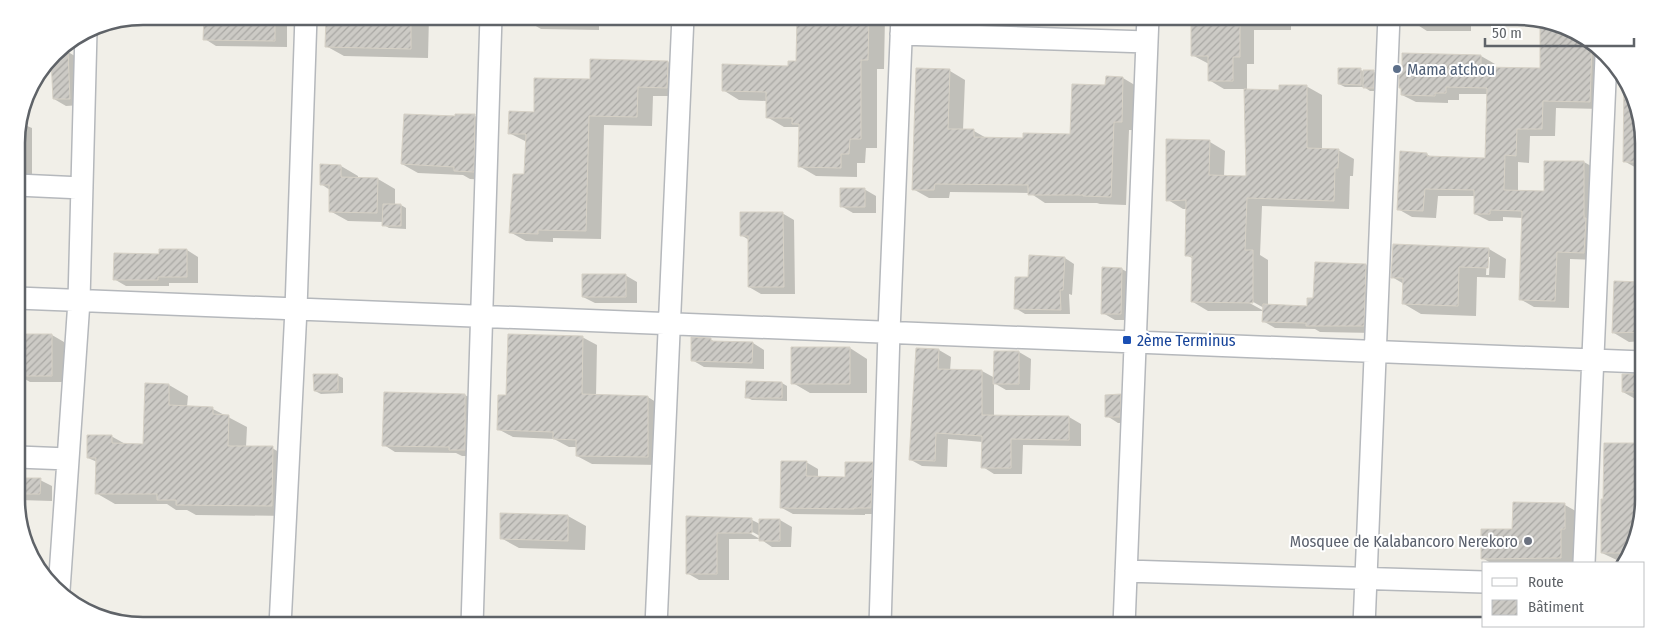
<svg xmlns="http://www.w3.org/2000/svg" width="1660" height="642" font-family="'Fira Sans Condensed',sans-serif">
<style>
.shadow{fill:#0003;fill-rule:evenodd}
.building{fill:url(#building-hatch);stroke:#d6d1c6}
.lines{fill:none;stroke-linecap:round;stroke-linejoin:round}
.minor-casing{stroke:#b5b8bc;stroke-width:24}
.minor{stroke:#fff;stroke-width:21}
.service-dot{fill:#5c6f8a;stroke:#fff;stroke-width:2}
.transit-dot{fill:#1a4fb4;stroke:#fff;stroke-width:2}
.worship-dot{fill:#6b7280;stroke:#fff;stroke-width:2}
.labels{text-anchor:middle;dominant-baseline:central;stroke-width:4;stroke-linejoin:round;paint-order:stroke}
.service-label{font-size:16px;fill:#4e5e75;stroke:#fff;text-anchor:start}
.transit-label{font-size:16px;fill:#164399;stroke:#fff;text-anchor:start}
.worship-label{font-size:16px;fill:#5b616d;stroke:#fff;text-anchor:end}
.rim{fill:none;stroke:#5f6368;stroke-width:2.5}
</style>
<defs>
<pattern id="building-hatch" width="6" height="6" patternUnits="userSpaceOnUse" patternTransform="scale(1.25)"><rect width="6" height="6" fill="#cccac5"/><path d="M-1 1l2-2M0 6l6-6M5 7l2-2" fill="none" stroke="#a9a8a4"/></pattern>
</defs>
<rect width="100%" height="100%" fill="#f1efe8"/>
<!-- shadow -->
<path class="shadow" d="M327,16H429L428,58L344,56L326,46Z
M529,16H599V30L541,29L529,22Z
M798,16H885L884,69H877V148H866L865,163H857V177L816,176L799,166L800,127H784L767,117V101L739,100L723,90L789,67L797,62Z
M1193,16H1346V26H1291V30H1254V64H1247V90L1280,91L1306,86L1322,95V150H1338L1354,159L1353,176H1350L1349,209L1262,206L1260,255L1268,260V306L1308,307L1315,299L1316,264L1366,265L1378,272L1375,333L1320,332L1315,329L1275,328L1263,321L1264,311H1208L1193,302L1194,259L1186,255L1187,209H1183L1168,200L1210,142L1225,151L1224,176L1247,177L1246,89H1224L1209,80V64L1192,55ZM1248,299L1264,308V311L1246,301Z
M1416,16H1471V31H1427L1416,24Z
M1498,16H1517L1558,23L1605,57L1603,109L1556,108L1555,136H1530L1529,163L1518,162V191L1546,192V162H1584L1598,170V260L1570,259L1569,308L1534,307L1520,299L1523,218L1503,217V221H1489L1475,214V196H1438L1436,218L1412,217L1398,209L1427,154L1432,158L1486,159L1488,94H1459V100H1448V103L1416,102L1402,95V89L1400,88L1403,72V54L1481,56L1495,64L1494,68L1541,69L1542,25H1512Z
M275,17L287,24V47L216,46L205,39Z
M68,52L80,59L81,105L66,106L54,99L52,57L56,53Z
M591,61L668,62L684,71L683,96H653L652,126L604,125L601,239L553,238V242L526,241L510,232L526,175L527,142L509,133L535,113L591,80Z
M1361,70L1364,72H1374L1380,75L1379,91H1370L1364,87H1345L1339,84Z
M950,71L965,80L963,130L974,131L988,139H1024L1072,135L1106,86L1123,78L1138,87L1137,130H1129L1126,205L1100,204L1097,203H1045L1030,193L950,192L949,198H929L913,189Z
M456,115L475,116L491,125L489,180L470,179L463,175L418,173L402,164L456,117Z
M20,123L32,128V177L17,182V135Z
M1643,127V170H1640L1624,161Z
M341,166L358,176V179H378L395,189V205H401L406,208V229L389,228L384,225V222L348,221L330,211V190L321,184Z
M864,189L876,196V213H853L841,206Z
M782,213L794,220L795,294H761L749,287V240L741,235Z
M1635,243H1643V341L1629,342L1614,333L1635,283Z
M1489,249L1506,259L1505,278L1477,277L1476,316L1421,314L1404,304V284L1392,277ZM1487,257H1490L1489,275H1486Z
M187,250L198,257V283H169V286H126L114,279L160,255Z
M1065,258L1074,264L1072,295L1069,294L1070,314H1025L1015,308L1029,278Z
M1122,269L1134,276L1133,320H1115L1103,313Z
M625,275L637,282V303H595L583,297Z
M52,335L64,342V382H30L18,375Z
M582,337L597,345L596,396L648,397L662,406V465L592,464L577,456V447H569L554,439L513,437L498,429Z
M710,339L715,342L753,343L764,350V369L704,367L692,360Z
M850,348L867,359V393H810L793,383Z
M939,350L951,357L950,371H982L995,378L1019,352L1031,359L1030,390H1006L994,383V416L1069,417L1081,424V446L1023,445L1022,474H994L983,467V442L948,439L947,467L922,466L911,460Z
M337,375L343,378V393L321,394L315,391Z
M1623,375H1643V407L1639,404V401L1623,392Z
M782,383L787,386V401L752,400L746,397Z
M146,384L169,385L188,396L187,407L213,409L247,427L246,447L272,448L291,459L290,516L196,515L187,510H176L167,504H115L96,493L97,462L88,458L111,436L127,445L144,446Z
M465,395L476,401V456H462L456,453L395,452L384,445Z
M1120,396L1132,402L1131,423H1118L1107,416Z
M806,462L818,469V477L846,478L872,463L884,470L883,514H865V515L793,514L782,508Z
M18,479L40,480L52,486V501L19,500Z
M1604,500L1637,540L1621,562L1602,553Z
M1514,503L1565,505L1581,514L1576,563H1491L1482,558L1513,531Z
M568,516L586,526L585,550L519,548L501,538Z
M687,517L752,520L760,524L780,520L792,527L791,547H772L760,539H729V580H699L687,573ZM747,529L760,536V539L746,531Z"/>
<!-- building -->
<path class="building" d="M204,16H275V41L203,40Z
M326,16H411V49L325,47Z
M797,16H869L868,60H861V139H850L849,154H841V168L798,167L799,124H792V118H766V92L722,91V64L788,66V61H796Z
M1540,20L1558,23L1592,48L1590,102L1543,101L1542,129H1517L1516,156L1505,155L1504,190L1544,191V161H1584V218H1586L1584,253L1557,252L1555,301L1519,300L1522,211L1490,210V214H1474V190L1425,189L1423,211L1397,210L1400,151L1427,153V156L1485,158L1487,88L1446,87V93H1435V96L1401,95V88H1399V70H1402V53L1481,55V67L1540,68Z
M1191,25H1240V57H1233V81H1208V56H1191Z
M57,51H68L70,99H53L51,59Z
M590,59L668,61L667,88L638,87L637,117L589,116L586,231L538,230V234L509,233L513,174H524L526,134H508L509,111L534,112V78L590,79Z
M916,68L950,69L948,129H974V137L1023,138V133L1070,134L1072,84L1105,85L1106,76L1123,77L1122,122H1114L1111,197L1083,196V195H1028V185L935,184L934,190H912Z
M1338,68H1361V85L1338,84Z
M1363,70H1374V88H1363Z
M1624,81L1643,127V162H1623Z
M1279,85H1307V148L1339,149L1338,168H1335L1334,201L1247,198L1245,250H1253V303L1191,302L1192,256H1185L1186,200L1166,201V139L1210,140L1209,175L1246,176L1244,89L1279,90Z
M404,114L455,116V114H475L474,172L454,171V167L401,164Z
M320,164L341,165V177L378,178L377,213L329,212V185H320Z
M840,188H865V207H840Z
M383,204H401V226H382Z
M740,212H783L784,287H748V236H740Z
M1393,244L1489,248L1488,268L1459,267L1458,306L1402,304L1403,278H1391Z
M159,249H187V277H158V280H113L114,253L159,254Z
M1029,255L1065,257L1063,290H1060L1061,310L1014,309L1015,277H1028Z
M1315,262L1366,264L1364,326H1306V323L1262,322L1263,304L1307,306V298H1313Z
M1102,267L1122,268L1121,314H1101Z
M582,274H626V297H582Z
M1614,281L1643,282V332L1612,333Z
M18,334H52V376H18Z
M508,334L583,336L582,394L648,396V457L576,456V440L553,439V432L497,430L498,395H506Z
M691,337L711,338V341L753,342L752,363L691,361Z
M791,347H850V384H791Z
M916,348L939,349L938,369L982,370V415L1069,416V440L1011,439V468H981L982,436L936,433L935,461L909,460Z
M994,351H1019V384H993Z
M313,374H338V391H314Z
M1622,374H1643V392H1622Z
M746,381L782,382V398H745Z
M145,383L169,384V405L213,407V414L229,415L228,446H273L272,506L176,505V500H157V494H95L96,458H87V435H112V443L143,444Z
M384,392L465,394V450H449V447L382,446Z
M1121,394L1120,417H1105V395Z
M1604,443H1644V499L1637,540L1627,553H1601V499H1603Z
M781,461H807L806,476L845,477V462H873L871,508H854V509L780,508Z
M18,478H41L40,494H18Z
M1513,502L1565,503V529H1561V558L1481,559V529H1512Z
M500,513L568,515V541L500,539Z
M686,516L752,518V533H717V574H686Z
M759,519H780V541H759Z"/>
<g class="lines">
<defs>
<path id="minor" d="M901,34L1147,42
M17,185L82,188
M17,298L1643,362
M18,457L68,459
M1584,563L1606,57
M1126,571L1484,582
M59,590L79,301L86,31
M280,626L296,309L306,16
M472,626L491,16
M656,626L683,16
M880,626L889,332L902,16
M1124,626L1148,16
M1364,626L1389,16"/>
</defs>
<!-- minor casing -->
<use href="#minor" class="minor-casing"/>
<!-- minor -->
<use href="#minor" class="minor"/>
</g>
<!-- markers -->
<circle class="service-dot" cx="1397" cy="69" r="5"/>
<rect class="transit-dot" x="1122" y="335" width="10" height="10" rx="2.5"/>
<circle class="worship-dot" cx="1528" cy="541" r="5"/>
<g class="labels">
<!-- service labels -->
<g class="service-label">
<text x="1407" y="69">Mama atchou</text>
</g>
<!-- transit labels -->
<g class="transit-label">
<text x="1137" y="340">2ème Terminus</text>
</g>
<!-- worship labels -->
<g class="worship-label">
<text x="1518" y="541">Mosquee de Kalabancoro Nerekoro</text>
</g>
</g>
<!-- crop -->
<path d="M0 0H1660V642H0ZM143 25H1517A118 118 0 0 1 1635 143V499A118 118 0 0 1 1517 617H143A118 118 0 0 1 25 499V143A118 118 0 0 1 143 25Z" fill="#fff" fill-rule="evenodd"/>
<path class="rim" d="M143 25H1517A118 118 0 0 1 1635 143V499A118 118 0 0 1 1517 617H143A118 118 0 0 1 25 499V143A118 118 0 0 1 143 25Z"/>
<!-- legend -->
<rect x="1482" y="562" width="162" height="65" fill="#ffffff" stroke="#bfc1c3"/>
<rect x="1492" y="578" width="25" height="8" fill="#ffffff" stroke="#bfc1c3"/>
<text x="1528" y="587" font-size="15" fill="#5f6368">Route</text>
<rect x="1492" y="600" width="25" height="15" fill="url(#building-hatch)" stroke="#bfc1c3"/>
<text x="1528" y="612" font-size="15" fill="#5f6368">Bâtiment</text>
<!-- scale -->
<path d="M1485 38v8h149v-8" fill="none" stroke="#5f6368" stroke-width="2.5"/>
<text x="1492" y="38" font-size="15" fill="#5f6368" stroke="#ffffff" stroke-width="4" paint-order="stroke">50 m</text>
</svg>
